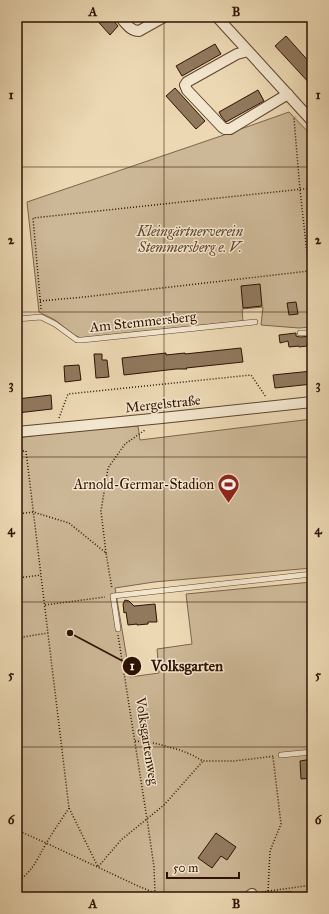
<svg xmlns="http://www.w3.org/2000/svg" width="329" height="914" font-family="'IM FELL Great Primer',serif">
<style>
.green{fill:#ccb796;stroke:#7d644c}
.building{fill:#91795e;stroke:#2e1201}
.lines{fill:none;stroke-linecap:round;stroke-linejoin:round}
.lane-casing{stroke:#5e442e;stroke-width:6}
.street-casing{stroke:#5e442e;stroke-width:12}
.path{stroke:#2e1201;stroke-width:1.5;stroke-dasharray:1 2;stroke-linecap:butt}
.lane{stroke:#f3e6ce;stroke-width:5}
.street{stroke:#f3e6ce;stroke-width:10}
.grid{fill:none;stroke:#2e1201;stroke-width:1;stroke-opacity:0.55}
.labels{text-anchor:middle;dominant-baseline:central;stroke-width:3;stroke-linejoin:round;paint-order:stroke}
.park-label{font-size:14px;font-style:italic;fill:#5d442e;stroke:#f3e6ce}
.street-label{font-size:14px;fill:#2e1201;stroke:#f3e6ce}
.poi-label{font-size:14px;fill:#2e1201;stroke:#f3e6ce;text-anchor:end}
.leader{fill:none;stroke:#2e1201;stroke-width:1.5}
.callout-dot{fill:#2e1201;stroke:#f3e6ce;stroke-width:1.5}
.mark-label{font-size:12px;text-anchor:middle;font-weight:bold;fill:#fff}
.callout-label{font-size:15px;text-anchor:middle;font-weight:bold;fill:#2e1201;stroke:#f3e6ce;stroke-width:3;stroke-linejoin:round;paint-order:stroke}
.neatline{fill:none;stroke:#2e1201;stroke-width:1.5}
.grid-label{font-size:13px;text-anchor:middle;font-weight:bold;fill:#2e1201}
</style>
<rect width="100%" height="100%" fill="#ecd9b4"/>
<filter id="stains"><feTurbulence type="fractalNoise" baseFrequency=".005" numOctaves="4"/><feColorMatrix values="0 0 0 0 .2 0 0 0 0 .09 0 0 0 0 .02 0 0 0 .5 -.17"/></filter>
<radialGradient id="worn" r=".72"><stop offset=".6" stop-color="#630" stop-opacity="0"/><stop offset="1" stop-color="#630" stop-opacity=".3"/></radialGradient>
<!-- green -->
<path class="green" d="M289,112L312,136V327L299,328L261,325L263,307L242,309L243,321L81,338L74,335L55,320L39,312L27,202L221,136Z
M312,419V568L154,582L115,588L130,677L159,673L157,649L192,644L186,594L312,582V897H291V891L268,897H17V438L61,432L138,426L140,440Z"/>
<!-- building -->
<path class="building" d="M94,17H110L118,26L110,35Z
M286,36L312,65V86L275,46Z
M215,44L221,54L182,76L176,66Z
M175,88L205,121L196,129L166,96Z
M258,90L264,101L226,122L221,116L219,112Z
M260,284L262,306L243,308L241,286Z
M296,302L298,314L289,315L287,303Z
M296,333V336L300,337L312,336V343L307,344V346L299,347V346L289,347L288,341L280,343L279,335Z
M241,348L243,362L186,368L187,369H176L124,375L122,358L166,353V355L185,353V354Z
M94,354H102V360H107L109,377L96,378Z
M79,365L81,380L65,382L64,366Z
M312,371V384L275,388L273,375Z
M51,395L52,409L17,413V399Z
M125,600L129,601L134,606L155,604L157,622H148V624L137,625V624L128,625L126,612L124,613L123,604Z
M312,759V778L301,779L300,761Z
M216,833L236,847L227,860L221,856L212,868L198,858Z"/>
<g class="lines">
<defs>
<path id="lane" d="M17,319L41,317L55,324L77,340H82L255,322
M300,333H310L312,331
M118,629L113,596L312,574
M281,755L312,752"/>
<path id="street" d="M120,17C126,23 130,31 139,31L164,17
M217,17L312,121
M248,51L237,54L187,82L185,85L187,90L222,127L225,129H230L288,94
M17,432L162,418L312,402
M248,897L252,894"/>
</defs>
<!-- lane casing -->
<use href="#lane" class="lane-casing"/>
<!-- street casing -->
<use href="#street" class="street-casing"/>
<!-- path -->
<path class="path" d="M40,301L84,297L309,271L300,190L294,119L296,117
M41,309L33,218L312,188
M59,418L68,394L251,375L266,397
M17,451H26L69,808L98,867L121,840L164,805L203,761
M17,514L33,512L69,523L106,553L112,589
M106,553L101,511L108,468L125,444L145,430
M17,578L41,575
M45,605L105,597
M118,635L147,819L154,867L155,893L160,897
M17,638L23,637
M17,650L23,637L48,633
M135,741L154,743L180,750L192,755L203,761H234L275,756
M17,830L46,843L138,886L155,893
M17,882C34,870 37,859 47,842C54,830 62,819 69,808
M268,891L270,851L281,824L273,757
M262,892L312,885"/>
<!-- lane -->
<use href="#lane" class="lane"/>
<!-- street -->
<use href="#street" class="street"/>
</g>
<!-- grid -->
<path class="grid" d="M164,17V897M17,167H312M17,312H312M17,457H312M17,602H312M17,747H312"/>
<!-- icons -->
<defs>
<symbol id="stadium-pin" viewBox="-11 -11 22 30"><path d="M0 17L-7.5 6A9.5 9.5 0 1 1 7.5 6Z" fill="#8f2418" stroke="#f3e6ce"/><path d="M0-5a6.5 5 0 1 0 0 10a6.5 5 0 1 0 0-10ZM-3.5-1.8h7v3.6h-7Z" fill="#fff"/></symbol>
</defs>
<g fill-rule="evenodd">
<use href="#stadium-pin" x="216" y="472" width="25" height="34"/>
</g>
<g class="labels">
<!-- park labels -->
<g class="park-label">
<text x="190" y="231">Kleingärtnerverein<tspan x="190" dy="16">Stemmersberg e. V.</tspan></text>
</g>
<!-- street labels -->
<g class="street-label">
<text transform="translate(143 322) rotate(-6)">Am Stemmersberg</text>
<text transform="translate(163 404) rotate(-6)">Mergelstraße</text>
<text transform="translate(147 741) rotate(81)">Volksgartenweg</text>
</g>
<!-- poi labels -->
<g class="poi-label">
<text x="214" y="484">Arnold-Germar-Stadion</text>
</g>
</g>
<!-- callouts -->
<path class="leader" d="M70 633L132 666"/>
<g class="callout-dot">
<circle cx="70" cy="633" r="4"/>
<circle cx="132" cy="666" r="10"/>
</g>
<g class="mark-label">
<text x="132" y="670">1</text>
</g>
<g class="callout-label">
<text x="187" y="671">Volksgarten</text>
</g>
<!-- margin -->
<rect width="329" height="914" fill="none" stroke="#ecd9b4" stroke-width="44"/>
<!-- scale -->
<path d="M167 872v6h72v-6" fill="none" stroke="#2e1201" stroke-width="2"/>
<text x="173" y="872" font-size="12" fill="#2e1201" stroke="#f3e6ce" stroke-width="3" paint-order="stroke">50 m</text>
<rect x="22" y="22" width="285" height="870" class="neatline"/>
<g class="grid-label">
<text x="93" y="16">A</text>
<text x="236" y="16">B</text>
<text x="11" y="99">1</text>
<text x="318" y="99">1</text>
<text x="11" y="244">2</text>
<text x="318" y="244">2</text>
<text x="11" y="389">3</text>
<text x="318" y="389">3</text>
<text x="11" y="534">4</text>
<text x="318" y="534">4</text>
<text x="11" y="679">5</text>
<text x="318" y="679">5</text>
<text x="11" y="824">6</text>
<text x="318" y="824">6</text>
<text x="93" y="908">A</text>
<text x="236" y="908">B</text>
</g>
<rect width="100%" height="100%" filter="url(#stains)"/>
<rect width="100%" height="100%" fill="url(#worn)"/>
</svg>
